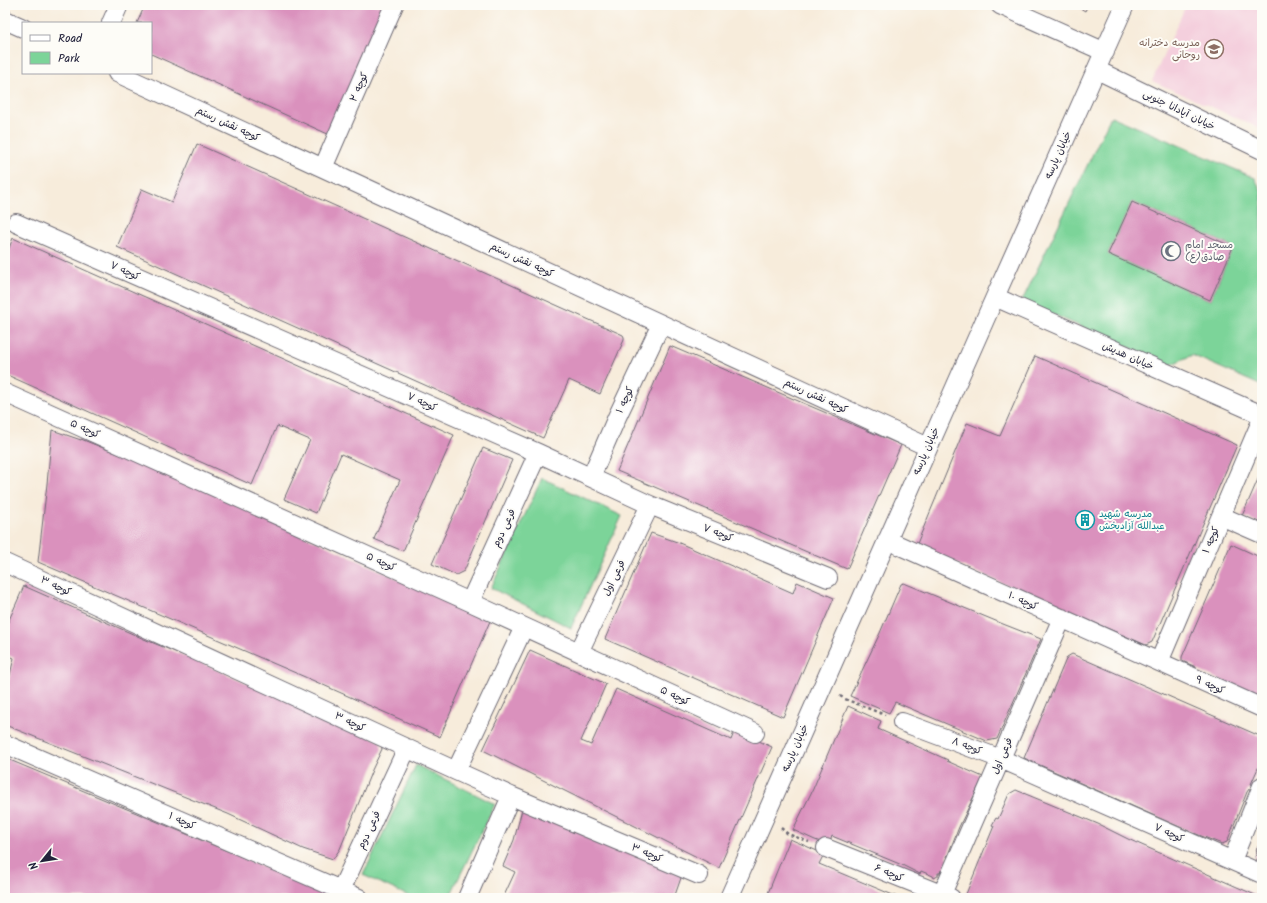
<svg xmlns="http://www.w3.org/2000/svg" width="1267" height="903" font-family="Kalam,'Playpen Sans Arabic',sans-serif">
<style>
.built{fill:#f4cfdd}
.green{fill:#7cd499;stroke:#4f7b6a;fill-rule:evenodd}
.building{fill:#da91bd}
.lines{fill:none;stroke-linecap:round;stroke-linejoin:round}
.street-casing{stroke:#6d6973;stroke-width:20}
.path{stroke:#6d6973;stroke-width:2.5;stroke-dasharray:3 3;stroke-linecap:butt}
.street{stroke:#fff;stroke-width:18}
.labels{text-anchor:middle;dominant-baseline:central;stroke-width:4;stroke-linejoin:round;paint-order:stroke}
.education-label{font-size:10px;fill:#785e54;stroke:#fdfcf7;text-anchor:end}
.street-label{font-size:10px;fill:#22223b;stroke:#fdfcf7}
.worship-label{font-size:10px;fill:#5b616d;stroke:#fdfcf7;text-anchor:start}
.culture-label{font-size:10px;fill:#0d838f;stroke:#fdfcf7;text-anchor:start}
</style>
<rect width="100%" height="100%" fill="#fdfcf7"/>
<filter id="ink" filterUnits="userSpaceOnUse"><feTurbulence type="fractalNoise" baseFrequency=".025" numOctaves="2"/><feDisplacementMap in="SourceGraphic" scale="8" xChannelSelector="R" yChannelSelector="G"/><feConvolveMatrix kernelMatrix="1 2 1 2 8 2 1 2 1" color-interpolation-filters="sRGB"/></filter>
<filter id="wash" filterUnits="userSpaceOnUse"><feTurbulence type="fractalNoise" baseFrequency=".012" numOctaves="4" result="noise"/><feDisplacementMap in="SourceGraphic" scale="16" xChannelSelector="R" yChannelSelector="G"/><feGaussianBlur stdDeviation="0.9" result="paint"/><feColorMatrix in="noise" values="0 0 0 0 0 0 0 0 0 0 0 0 0 0 0 0 0 1.4 0 .05"/><feComposite in="paint" operator="in"/></filter>
<g filter="url(#wash)">
<rect width="100%" height="100%" fill="#f7ecdb"/>
<!-- built -->
<path class="built" d="M1186,5H1262V129L1152,81Z"/>
<!-- green -->
<path class="green" d="M1111,116L1255,178L1262,193V386L1192,355L1170,365L1022,301ZM1132,202L1233,247L1210,300L1108,254Z
M542,478L622,516L571,628L491,588Z
M416,765L495,804L449,898H413L363,875Z"/>
<g id="blocks">
<!-- building -->
<path class="building" d="M145,5H389L330,135L151,54V23H137Z
M1075,5H1088L1085,11Z
M197,144L623,335L624,337V340L600,394L569,380L543,438L117,247L142,189L172,202Z
M1132,202L1233,247L1210,300L1108,254Z
M13,238L454,435L403,551L374,539L400,480L341,454L316,513L284,499L310,440L277,426L252,485L5,374V258Z
M670,346L901,445L847,569L617,471Z
M1035,356L1237,445L1152,642L1146,645L916,546L967,423L1000,436Z
M52,430L81,440V439L190,483L490,621L440,737L312,680L38,562L47,484Z
M483,448L512,460L464,571L456,575L432,564Z
M1262,470V524L1242,516Z
M651,533L677,542L793,593L797,582L834,598L783,717L605,639Z
M1231,544L1262,558V698L1195,669L1196,667L1182,661V657Z
M904,583L1003,624L1041,639L997,739L987,741L895,702L889,713L850,696L880,633L901,584Z
M24,586L144,639L199,662L380,741L382,749L372,770L340,849L333,859L303,849L228,814L5,725V695L14,658L5,654V629Z
M530,650L606,684L581,741L591,745L616,689L731,740L735,730L772,747L719,868L483,750Z
M1072,654L1262,737V759L1251,784L1253,785L1251,789H1249L1247,792L1227,842L1222,844L1191,832L1024,758L1067,657Z
M848,706L881,721L878,729L948,760L947,761L983,777L959,827L947,857L949,858L944,871L941,870L940,873H938V876L934,878L933,876L921,871L920,874L902,865L832,836L829,845L815,840L793,830L813,789Z
M5,758L306,884L340,898H5Z
M1016,790L1098,824L1128,839L1262,898H975L966,894L994,826L992,825L996,818L998,819L1009,794Z
M523,806L682,875L674,898H503L515,872L503,866L514,840Z
M790,839L824,854L819,864L900,898H766Z
M1262,840V863L1257,861L1255,857L1257,852L1256,851L1257,847H1259Z"/>
</g>
</g>
<g filter="url(#ink)">
<use href="#blocks" fill-opacity="0" stroke="#6d6973" stroke-width="1"/>
<g class="lines">
<defs>
<path id="street" d="M1000,5L1105,52
M5,20L23,28
M111,23L119,5
M1097,70L1262,150
M117,73L928,447
M323,168L394,5
M16,223L538,453L650,505L828,578
M995,297L1262,415
M5,393L470,602L755,733
M591,477L617,417L661,324
M1221,516L1262,534
M887,540L1262,708
M5,563L456,771L511,796L699,875
M470,602L538,453
M579,652L650,505
M1159,662L1262,419
M902,722L1001,759L1262,874
M5,744L359,898
M456,771L524,627
M826,848L951,898
M1232,861L1262,786
M341,890L407,748
M942,894L1062,618
M467,898L511,796
M729,898L995,297L1125,5"/>
</defs>
<!-- street casing -->
<use href="#street" class="street-casing"/>
<!-- path -->
<path class="path" d="M840,696L845,699L885,715
M781,828L788,834L809,842"/>
<!-- street -->
<use href="#street" class="street"/>
</g>
</g>
<!-- icons -->
<defs>
<symbol id="school-ring" viewBox="-11 -11 22 22"><circle r="9.5" fill="#fdfcf7" stroke="#8d6e63" stroke-width="1.5"/><path d="M0-5L7-2L0 1L-7-2ZM-4 1L0 2.5L4 1V4Q0 6-4 4Z" fill="#8d6e63"/></symbol>
<symbol id="mosque-ring" viewBox="-11 -11 22 22"><circle r="9.5" fill="#fdfcf7" stroke="#6b7280" stroke-width="1.5"/><path d="M3.5-4.9A6 6 0 1 0 3.5 4.9A5 5 0 1 1 3.5-4.9Z" fill="#6b7280"/></symbol>
<symbol id="building-ring" viewBox="-11 -11 22 22"><circle r="9.5" fill="#fdfcf7" stroke="#0f9aa8" stroke-width="1.5"/><path d="M-4-6H4V6H1V3H-1V6H-4ZM-2.5-4.3h1.7v1.8h-1.7ZM.8-4.3h1.7v1.8H.8ZM-2.5-1h1.7V.8h-1.7ZM.8-1h1.7V.8H.8Z" fill="#0f9aa8"/></symbol>
</defs>
<g fill-rule="evenodd">
<use href="#school-ring" x="1203" y="38" width="22" height="22"/>
<use href="#mosque-ring" x="1160" y="240" width="22" height="22"/>
<use href="#building-ring" x="1074" y="509" width="22" height="22"/>
</g>
<g class="labels">
<!-- education labels -->
<g class="education-label">
<text x="1200" y="43">مدرسه دخترانه<tspan x="1200" dy="12">روحانی</tspan></text>
</g>
<!-- street labels -->
<g class="street-label">
<text transform="translate(359 87) rotate(-66)">کوچه ۲</text>
<text transform="translate(1179 110) rotate(26)">خیابان آپادانا جنوبی</text>
<text transform="translate(228 124) rotate(25)">کوچه نقش رستم</text>
<text transform="translate(1058 155) rotate(-66)">خیابان پارسه</text>
<text transform="translate(522 260) rotate(25)">کوچه نقش رستم</text>
<text transform="translate(125 271) rotate(24)">کوچه ۷</text>
<text transform="translate(1128 356) rotate(24)">خیابان هدیش</text>
<text transform="translate(816 396) rotate(25)">کوچه نقش رستم</text>
<text transform="translate(625 400) rotate(-65)">کوچه ۱</text>
<text transform="translate(422 402) rotate(24)">کوچه ۷</text>
<text transform="translate(85 429) rotate(24)">کوچه ۵</text>
<text transform="translate(926 451) rotate(-66)">خیابان پارسه</text>
<text transform="translate(504 528) rotate(-65)">فرعی دوم</text>
<text transform="translate(718 533) rotate(22)">کوچه ۷</text>
<text transform="translate(1211 540) rotate(-67)">کوچه ۱</text>
<text transform="translate(381 562) rotate(24)">کوچه ۵</text>
<text transform="translate(614 578) rotate(-64)">فرعی اول</text>
<text transform="translate(56 586) rotate(25)">کوچه ۳</text>
<text transform="translate(1023 601) rotate(24)">کوچه ۱۰</text>
<text transform="translate(1210 685) rotate(24)">کوچه ۹</text>
<text transform="translate(675 696) rotate(25)">کوچه ۵</text>
<text transform="translate(350 722) rotate(25)">کوچه ۳</text>
<text transform="translate(967 746) rotate(21)">کوچه ۸</text>
<text transform="translate(795 748) rotate(-66)">خیابان پارسه</text>
<text transform="translate(1002 756) rotate(-67)">فرعی اول</text>
<text transform="translate(182 821) rotate(24)">کوچه ۱</text>
<text transform="translate(369 830) rotate(-65)">فرعی دوم</text>
<text transform="translate(1169 833) rotate(24)">کوچه ۷</text>
<text transform="translate(647 853) rotate(23)">کوچه ۳</text>
<text transform="translate(889 873) rotate(22)">کوچه ۶</text>
</g>
<!-- worship labels -->
<g class="worship-label">
<text x="1185" y="245">مسجد امام<tspan x="1185" dy="12">صادق(ع)</tspan></text>
</g>
<!-- culture labels -->
<g class="culture-label">
<text x="1099" y="514">مدرسه شهید<tspan x="1099" dy="12">عبدالله آزادبخش</tspan></text>
</g>
</g>
<!-- margin -->
<rect width="1267" height="903" fill="none" stroke="#fdfcf7" stroke-width="20"/>
<!-- legend -->
<rect x="22" y="22" width="130" height="52" fill="#fdfcf7" stroke="#a5a5ac"/>
<rect x="30" y="35" width="20" height="6" fill="#ffffff" stroke="#a5a5ac"/>
<text x="58" y="42" font-size="12" fill="#22223b">Road</text>
<rect x="30" y="52" width="20" height="12" fill="#7cd499" stroke="#a5a5ac"/>
<text x="58" y="62" font-size="12" fill="#22223b">Park</text>
<!-- north arrow -->
<g transform="translate(42 861) rotate(240)" stroke="#fdfcf7" stroke-width="3" paint-order="stroke">
<path d="M0-3L7 15L0 10L-7 15Z" fill="#22223b"/>
<text y="-6" font-size="11" font-weight="bold" text-anchor="middle" fill="#22223b">N</text>
</g>
</svg>
